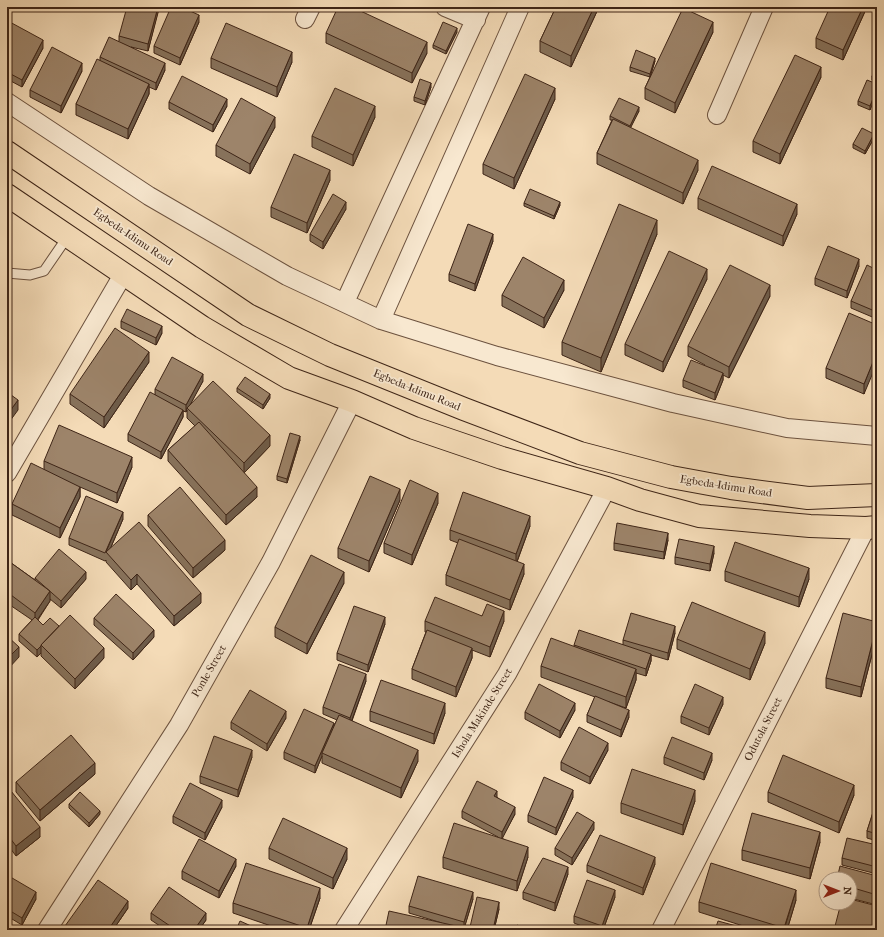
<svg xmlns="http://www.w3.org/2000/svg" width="884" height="937" font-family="'IM FELL French Canon',serif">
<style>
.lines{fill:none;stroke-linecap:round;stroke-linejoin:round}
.lane-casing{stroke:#6c523f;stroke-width:11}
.street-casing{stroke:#6c523f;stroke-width:20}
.primary-casing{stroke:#3e2517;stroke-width:24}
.lane{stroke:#f8e8d0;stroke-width:9}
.street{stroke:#f8e8d0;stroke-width:18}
.primary{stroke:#f4dbb7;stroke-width:22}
.wall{fill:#87725b;stroke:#3e2517}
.shaded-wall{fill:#6e5c4a;stroke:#3e2517}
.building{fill:#9d846a;stroke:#3e2517}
.labels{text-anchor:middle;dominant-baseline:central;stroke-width:3.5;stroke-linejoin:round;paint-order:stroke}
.street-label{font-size:11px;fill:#3e2517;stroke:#f8e8d0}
</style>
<rect width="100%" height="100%" fill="#f4dbb7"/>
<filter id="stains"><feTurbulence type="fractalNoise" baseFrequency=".005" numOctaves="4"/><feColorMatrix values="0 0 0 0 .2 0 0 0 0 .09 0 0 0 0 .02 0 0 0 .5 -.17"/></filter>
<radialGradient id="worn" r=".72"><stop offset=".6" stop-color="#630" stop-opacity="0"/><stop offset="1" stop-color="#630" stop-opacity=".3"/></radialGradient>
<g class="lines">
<defs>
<path id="lane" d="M7,273L30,275L44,271L68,236"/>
<path id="street" d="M445,7L476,20
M305,19L311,7
M7,102L149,196L287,276L381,320L497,356L673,403L787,428L877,436
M717,115L764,7
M345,302L481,7
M381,320L520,7
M7,473L124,273
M47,930L179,725L271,562L352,401
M344,930L507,674L607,488
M661,930L866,528"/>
<path id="primary" d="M7,152L248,315L330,355L464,409L580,453L671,477L731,488L808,498L877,495
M7,195L202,327L289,378L352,401L414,428L502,458L607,488L640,500L699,516L810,526L866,528L877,527"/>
</defs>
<!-- lane casing -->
<use href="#lane" class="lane-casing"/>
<!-- street casing -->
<use href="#street" class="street-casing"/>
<!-- primary casing -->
<use href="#primary" class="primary-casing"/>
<!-- lane -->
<use href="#lane" class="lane"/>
<!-- street -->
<use href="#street" class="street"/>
<!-- primary -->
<use href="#primary" class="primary"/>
</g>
<!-- wall -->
<path class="wall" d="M159,7L148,51L131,47L165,70L156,90L149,87V94L128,139L76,115V104L100,60V57L119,41V36Z
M556,7H599L571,67L540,52V41Z
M867,7L843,60L816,48V38Z
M199,22L180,65L154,53V46Z
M7,23L43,48L22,87L7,79Z
M457,32L446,54L433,48V45Z
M713,32L675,113L645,99V88L650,77L630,71V67L655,61L650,77Z
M326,33L427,53L412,83L326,43Z
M211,58L292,62L277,97L211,68Z
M877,61V82L872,80V77Z
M82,71L61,113L30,97V90Z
M821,77L780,164L753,152V141Z
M877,84L870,110L858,105V101Z
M431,87L425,105L414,101V97Z
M555,99L514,189L483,174V164Z
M169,102L227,106L213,132L169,109Z
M639,111L630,128L698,170L683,204L597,164V153L612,120H610V116Z
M375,117L353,166L312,147V136Z
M275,127L250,174L216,156V145Z
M874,138L865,154L853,148V144Z
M330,180L307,233L271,217V207Z
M698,198L797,214L783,246L698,209Z
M524,203L560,205L554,219L524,206Z
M346,209L323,249L310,241V234Z
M657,234L601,372L562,355V342Z
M493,241L475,291L449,281V274Z
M859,266L847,298L815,285V278Z
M877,270V319L851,308V301Z
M707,279L663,372L625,355V344Z
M564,290L544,328L502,306V295Z
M770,296L729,378L723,375V380L715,400L683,387V380L705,365L688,356V346Z
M121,321L162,333L156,345L121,328Z
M877,325L864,394L826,378V368Z
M149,362L104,428L70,404V394Z
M203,381L189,406L270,446L244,473L257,497L226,525L168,461V450L195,426L187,418V410L186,412L183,411V417L161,459L128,441V434L155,395V389Z
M237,388L270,398L263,409L237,392Z
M300,440L287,483L277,480V476Z
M44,461L132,467L117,503L80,487V497L60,538L12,515V504L44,469Z
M400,500L369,572L338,558V548Z
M438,503L412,565L384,553V543Z
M148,515L225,550L193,578L148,526Z
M123,519L111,547L201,603L174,626L137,584L131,590L106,562V560L105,561L69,545V538Z
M530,526L517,562L524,574L510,610L446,585V575L458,543L450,540V530Z
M668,540L664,559L614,550V543Z
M714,553L710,571L675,564V557Z
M7,560L35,580V578L86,579L61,608L50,599V601L38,620L43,625L59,626L104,658L75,689L41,656V653L37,657L19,641V634L32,620L7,603Z
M725,571L809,579L799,607L725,581Z
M344,583L307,654L275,637V627Z
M482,616L504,621L490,657L472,650V658L456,697L412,679V669L426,632H425V621Z
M94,618L154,637L133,660L94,625Z
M877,622V635L861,697L826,688V678Z
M385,624L368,672L337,660V653Z
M675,633L668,660L651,655V661L646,676L636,673V680L626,708L609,702L629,717L621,737L587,722V715L595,697L541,677V666L574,647V645H623V640Z
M677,639L765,643L750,680L677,649Z
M366,681L352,721L418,761L401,798L322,763V756L315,773L284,759V752L334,726L337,720L323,714V707Z
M723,704L709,735L681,723V716Z
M575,710L560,738L525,719V712Z
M370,711L445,713L434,744L370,721Z
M286,718L267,751L231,729V722Z
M608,750L590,784L561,770V762Z
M252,757L238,797L200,783V776Z
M664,757L712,760L704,780L664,764Z
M95,774L40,821L16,792V782Z
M7,786L40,837L16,856L7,844Z
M768,792L854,795L839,833L768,802Z
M497,797L515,814L502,838L528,857L517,891L443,868V857L498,837L462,818V811Z
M573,797L556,835L528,822V815Z
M877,800V841L867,838V831Z
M695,801L683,835L621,813V803Z
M69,804L100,814L89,827L69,808Z
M222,807L205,840L173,823V816Z
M594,829L572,865L555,855V848Z
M820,842L810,879L742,860V850Z
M877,845V874L842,865V858Z
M269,848L347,859L333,889L269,859Z
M655,864L643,895L587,872V865Z
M236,866L219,898L182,879V871Z
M568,874L555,911L523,899V892Z
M7,875L36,899L22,925L7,916Z
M877,876V905L850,898V879Z
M615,897L603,930H592L574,923V916Z
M320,898L309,930H283L233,913V903Z
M473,899L464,928L470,929V927L499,909L494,930H385L442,923L409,913V906Z
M796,900L787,930H756L699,912V902Z
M128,908L113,930H65V926Z
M151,913L206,920L199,930H166L151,920Z"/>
<!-- shaded-wall -->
<path class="shaded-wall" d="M8,7H15L7,20V9Z
M158,7H159V9L148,51V44Z
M594,7H599L571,67V56Z
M863,7H867L843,60V50Z
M199,15V22L180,65V58Z
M713,22V32L675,113V103Z
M457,28V32L446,54V51Z
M43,40V48L22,87V80Z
M427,42V53L412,83V73Z
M292,52V62L277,97V87Z
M655,58V61L650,77V74Z
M82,63V71L61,113V106Z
M165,63V70L156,90V83Z
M821,67V77L780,164V154Z
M431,83V87L425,105V101Z
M149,84V94L128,139V129Z
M555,88V99L514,189V178Z
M877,89V93L870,110V106Z
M227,99V106L213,132V125Z
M375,106V117L353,166V155Z
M639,107V111L630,129V126Z
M275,117V127L250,174V164Z
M874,134V138L865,154V151Z
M698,160V170L683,204V193Z
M330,170V180L307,233V223Z
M346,202V209L323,249V242Z
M560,202V205L554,219V216Z
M797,204V214L783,246V236Z
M657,220V234L601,372V358Z
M493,234V241L475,291V284Z
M859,259V266L847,298V291Z
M707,269V279L663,372V362Z
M564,280V290L544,328V318Z
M770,285V296L729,378V367Z
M162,326V333L156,345V338Z
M149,352V362L104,428V417Z
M877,352V363L864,394V384Z
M723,373V380L715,400V393Z
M203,374V381L188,409L187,408L186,412V405Z
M270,394V398L263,409V405Z
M18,400V410L7,425V415Z
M183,410V417L161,459V452Z
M270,435V446L244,473V463Z
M300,436V440L287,483V479Z
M132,457V467L117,503V493Z
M80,487V497L60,538V528Z
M257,487V497L226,525V515Z
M400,489V500L369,572V561Z
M438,493V503L412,565V555Z
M123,512V519L108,554L106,552Z
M530,516V526L516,564V554Z
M668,533V540L664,559V552Z
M225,540V550L193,578V568Z
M714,546V553L710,571V564Z
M524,564V574L510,610V600Z
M809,568V579L799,607V597Z
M86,572V579L61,608V601Z
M344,572V583L307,654V644Z
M137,574V584L131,590V580Z
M50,591V601L35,623V613Z
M201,593V603L174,626V616Z
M504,611V621L490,657V647Z
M385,617V624L368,672V665Z
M877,624V635L861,697V687Z
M675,626V633L668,660V653Z
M154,630V637L133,660V653Z
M765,632V643L750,680V669Z
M41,646V653L37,657V650Z
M19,647V657L7,670V659Z
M104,648V658L75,689V679Z
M472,648V658L456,697V687Z
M651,654V661L646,676V669Z
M636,669V680L626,708V697Z
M366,674V681L350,725V718Z
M723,697V704L709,735V728Z
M445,703V713L434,744V734Z
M575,703V710L560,738V731Z
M629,710V717L621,737V730Z
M286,711V718L267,751V744Z
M334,723V730L322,753V756L315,773V766Z
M608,743V750L590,784V777Z
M252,750V757L238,797V790Z
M418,750V761L401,798V788Z
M712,753V760L704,780V773Z
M95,763V774L40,821V810Z
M854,785V795L839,833V822Z
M573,790V797L556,835V828Z
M695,790V801L683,835V825Z
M497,791V798L494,796Z
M222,800V807L205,840V833Z
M515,807V814L502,839V832Z
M100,811V814L89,827V823Z
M594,822V829L572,865V858Z
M40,827V837L16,856V846Z
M820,832V842L810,879V868Z
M528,847V857L517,891V881Z
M347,848V859L333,889V878Z
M655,857V864L643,895V888Z
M236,859V866L219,898V891Z
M568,867V874L555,911V903Z
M320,888V898L309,930H307V928Z
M615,890V897L603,930H602V926Z
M796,890V900L787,930H784Z
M36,892V899L22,925V918Z
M473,892V899L464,929V922Z
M128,901V908L113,930H108Z
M499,902V909L494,930H493Z
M206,913V920L199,930H194Z"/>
<!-- building -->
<path class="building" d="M127,7H158L148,44L119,36Z
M171,7H181L199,15L180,58L154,46Z
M338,7H352L427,42L412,73L326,33Z
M556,7H594L571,56L540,41Z
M830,7H863L843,50L816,38Z
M683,8L713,22L675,103L645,88Z
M8,21L43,40L22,80L7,72V23Z
M443,22L457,28L446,51L433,45Z
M226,23L292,52L277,87L211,58Z
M109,37L165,63L156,83L100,57Z
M52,47L82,63L61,106L30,90Z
M636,50L655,58L650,74L630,67Z
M795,55L821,67L780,154L753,141Z
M97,59L149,84L128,129L76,104Z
M876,60L877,61V78L872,77Z
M525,74L555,88L514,178L483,164Z
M182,76L227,99L213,125L169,102Z
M420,79L431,83L425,101L414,97Z
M867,80L877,84V89L870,106L858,101Z
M335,88L375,106L353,155L312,136Z
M241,98L275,117L250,164L216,145Z
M619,98L639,107L630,126L610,116Z
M613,119L698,160L683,193L597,153Z
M862,128L874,134L865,151L853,144Z
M294,154L330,170L307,223L271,207Z
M712,166L797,204L783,236L698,198Z
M530,189L560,202L554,216L524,203Z
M333,194L346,202L323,242L310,234Z
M619,204L657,220L601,358L562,342Z
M468,224L493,234L475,284L449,274Z
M828,246L859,259L847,291L815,278Z
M669,251L707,269L663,362L625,344Z
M523,257L564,280L544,318L502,295Z
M730,265L770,285L729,367L688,346Z
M867,265L877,270V312L851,301Z
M127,309L162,326L156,338L121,321Z
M849,313L877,325V352L864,384L826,368Z
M115,328L149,352L104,417L70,394Z
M172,357L203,374L186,405L155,389Z
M691,360L723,373L715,393L683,380Z
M245,377L270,394L263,405L237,388Z
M213,381L270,435L244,463L187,408Z
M7,392L18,400L7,415Z
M150,392L183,410L161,452L128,434Z
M199,422L257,487L226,515L168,450Z
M59,425L132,457L117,493L44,461Z
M290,433L300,436L287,479L277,476Z
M31,463L80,487L60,528L12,504Z
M370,476L400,489L369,561L338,548Z
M410,480L438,493L412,555L384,543Z
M180,487L225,540L193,568L148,515Z
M463,492L530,516L516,554L450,530Z
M86,496L123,512L105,553L69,538Z
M139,522L201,593L174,616L137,574L131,580L106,552Z
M617,523L668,533L664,552L614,543Z
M459,539L524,564L510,600L446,575Z
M679,539L714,546L710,564L675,557Z
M735,542L809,568L799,597L725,571Z
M59,549L86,572L61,601L35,578Z
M311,555L344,572L307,644L275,627Z
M7,560L50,591L35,613L7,592Z
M116,594L154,630L133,653L94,618Z
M435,597L482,616L487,604L504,611L490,647L425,621Z
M692,602L765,632L750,669L677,639Z
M354,606L385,617L368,665L337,653Z
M631,613L675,626L668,653L623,640Z
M843,613L877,622V624L861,687L826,678Z
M70,615L104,648L75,679L41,645Z
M35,617L43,625L50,618L59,626L41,645V646L37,650L19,634Z
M427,630L472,648L456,687L412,669Z
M579,630L651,654L646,669L574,645Z
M7,636L19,647L7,659Z
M551,638L636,669L626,697L541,666Z
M339,664L366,674L350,718L323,707Z
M381,680L445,703L434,734L370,711Z
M539,684L575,703L560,731L525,712Z
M695,684L723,697L709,728L681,716Z
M250,690L286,711L267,744L231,722Z
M595,696L629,710L621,730L587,715Z
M304,709L334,723L315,766L284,752Z
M339,715L418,750L401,788L322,753Z
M579,727L608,743L590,777L561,762Z
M71,735L95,763L40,810L16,782Z
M214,736L252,750L238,790L200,776Z
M672,737L712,753L704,773L664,757Z
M783,755L854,785L839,822L768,792Z
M632,769L695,790L683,825L621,803Z
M544,777L573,790L556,828L528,815Z
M477,781L497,791L494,796L515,807L502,832L462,811Z
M190,783L222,800L205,833L173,816Z
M7,786L40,827L16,846L7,834Z
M80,792L100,811L89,823L69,804Z
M877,800V834L867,831Z
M577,812L594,822L572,858L555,848Z
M752,813L820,832L810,868L742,850Z
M283,818L347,848L333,878L269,848Z
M454,823L528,847L517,881L443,857Z
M600,835L655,857L643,888L587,865Z
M847,838L877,845V867L842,858Z
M199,839L236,859L219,891L182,871Z
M543,858L568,867L555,903L523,892Z
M246,863L320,888L307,928L233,903Z
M711,863L796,890L784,928L699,902Z
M840,866L877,876V895L850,887V879H837Z
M7,875L36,892L22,918L7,909Z
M418,876L473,892L464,922L409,906Z
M98,880L128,901L108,930H97L96,929L95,930H71L65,926Z
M587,880L615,890L602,926L574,916Z
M169,887L206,913L194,930H176L151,913Z
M477,897L499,902L493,930H482L470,927Z
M850,899L877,906V930H834L841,903H850Z
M389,911L474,930H385Z
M240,921L260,930H236Z
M718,921L751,930H715Z
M517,925L528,930H515Z
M560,927L567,930H559Z"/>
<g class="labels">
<!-- street labels -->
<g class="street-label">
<text transform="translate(133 237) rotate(34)">Egbeda-Idimu Road</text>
<text transform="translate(417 390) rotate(22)">Egbeda-Idimu Road</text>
<text transform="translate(726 486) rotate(9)">Egbeda-Idimu Road</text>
<text transform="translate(209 671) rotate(-60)">Ponle Street</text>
<text transform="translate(482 713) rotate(-58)">Ishola Makinde Street</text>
<text transform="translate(763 729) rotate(-63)">Odutola Street</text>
</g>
</g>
<!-- margin -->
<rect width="884" height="937" fill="none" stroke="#f4dbb7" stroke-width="24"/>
<rect x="8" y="8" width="868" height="921" fill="none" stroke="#3e2517" stroke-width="2"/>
<rect x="12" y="12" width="860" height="913" fill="none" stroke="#3e2517"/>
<!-- north arrow -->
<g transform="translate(838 891) rotate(90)"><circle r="19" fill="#f8e8d0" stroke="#ae9a86"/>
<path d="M0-3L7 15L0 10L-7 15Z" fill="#8f2418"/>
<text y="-6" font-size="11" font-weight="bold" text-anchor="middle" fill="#3e2517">N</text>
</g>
<rect width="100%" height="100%" filter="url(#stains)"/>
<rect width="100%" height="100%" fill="url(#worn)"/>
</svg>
